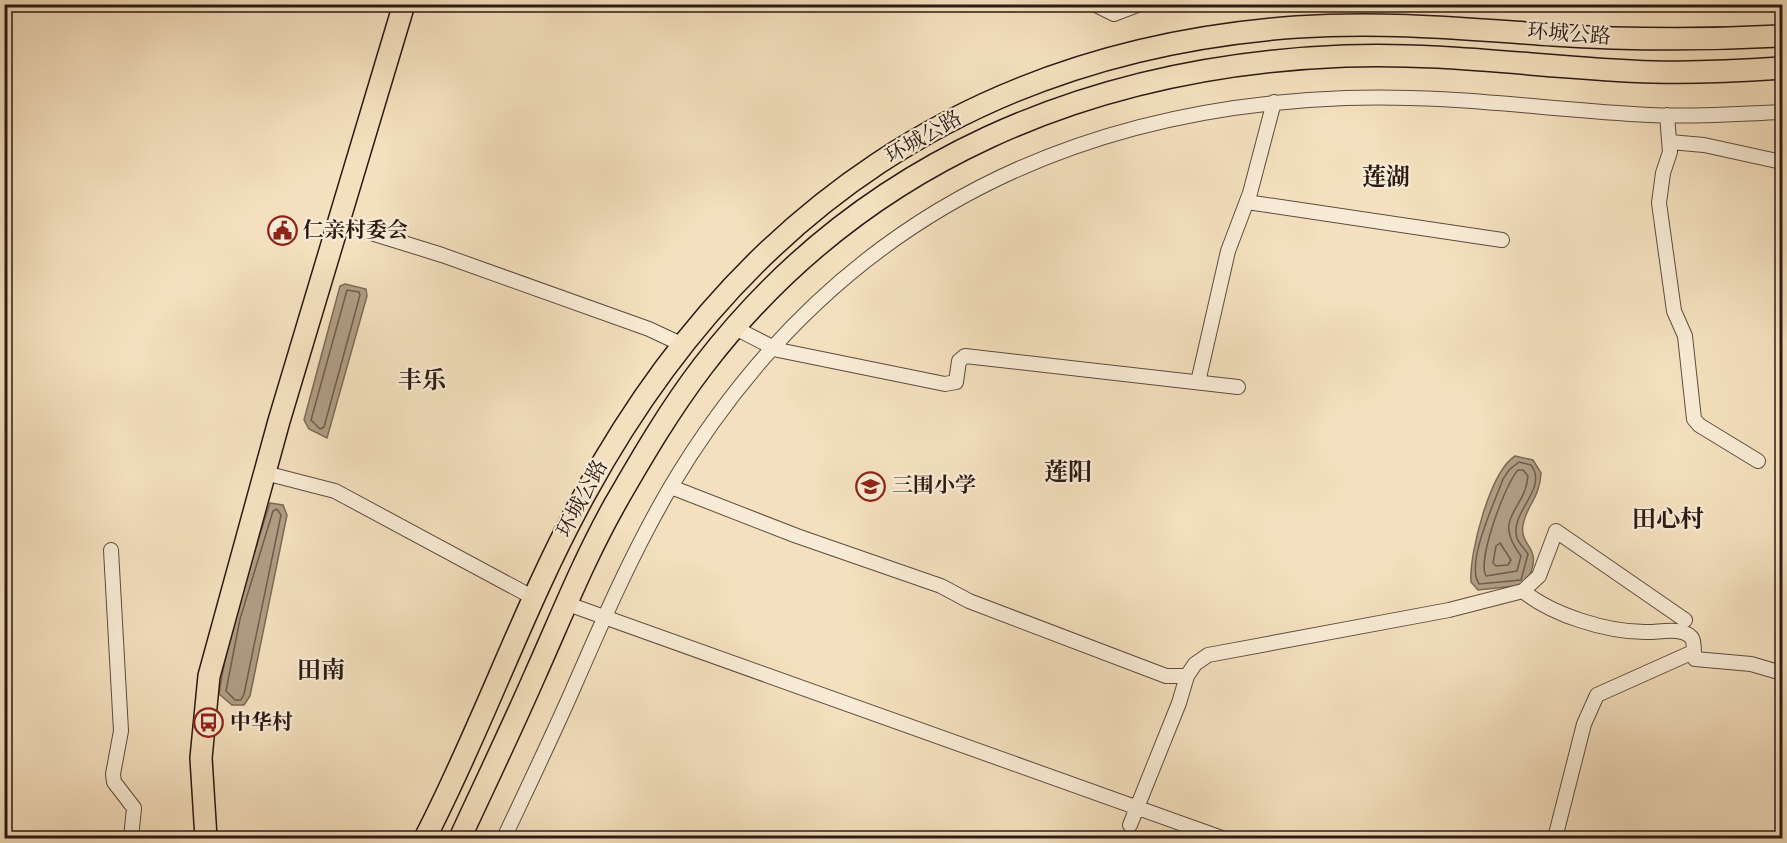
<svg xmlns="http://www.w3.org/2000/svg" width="1787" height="843" font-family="'IM FELL English','Noto Serif SC',serif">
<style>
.water{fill:#b09d84;stroke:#7b6957;stroke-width:1.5}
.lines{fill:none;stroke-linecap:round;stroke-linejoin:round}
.shore{stroke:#6e5c4c;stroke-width:1.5}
.street-casing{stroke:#5d4c3e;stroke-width:16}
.primary-casing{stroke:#2b1a14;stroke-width:24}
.street{stroke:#f8ebd5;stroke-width:14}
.primary{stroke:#f4e0be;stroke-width:21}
.labels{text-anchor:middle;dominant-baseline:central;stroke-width:4.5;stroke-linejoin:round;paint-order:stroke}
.street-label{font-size:21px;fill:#2b1a14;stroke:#f8ebd5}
.poi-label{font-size:21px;font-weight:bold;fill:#2b1a14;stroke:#f8ebd5;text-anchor:start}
.quarter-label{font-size:24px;font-weight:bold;fill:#2b1a14;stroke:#f8ebd5}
</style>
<rect width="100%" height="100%" fill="#f4e0be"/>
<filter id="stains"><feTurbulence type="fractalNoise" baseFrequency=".00333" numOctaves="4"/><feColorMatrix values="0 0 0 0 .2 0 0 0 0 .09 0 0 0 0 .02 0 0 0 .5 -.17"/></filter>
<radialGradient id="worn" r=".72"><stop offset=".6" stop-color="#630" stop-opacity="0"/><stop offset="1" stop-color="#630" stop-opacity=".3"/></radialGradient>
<!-- water -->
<path class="water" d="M345,284L366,289L367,296L327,438L309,429L304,420L340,286Z
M1515,456L1533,460L1541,473C1540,498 1526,506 1523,525C1519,550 1547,545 1525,585L1478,590L1471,582C1469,553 1490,472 1515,456Z
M270,503L283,505L287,515L250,696L244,705H232L219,694C229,628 250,566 270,503Z"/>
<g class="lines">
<!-- shore -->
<path class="shore" d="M347,290L359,292L360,295L324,427L320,429L311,420Z
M1519,462L1531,465C1549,489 1509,512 1517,538C1519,544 1525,549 1528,554L1521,580L1479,584C1465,563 1495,502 1503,479L1509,470Z
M1523,470L1528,476C1525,512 1491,516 1521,556L1517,571L1486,576C1477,560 1505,484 1518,470Z
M277,509L281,515L244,694L241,700H235L226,691L240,619L273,511Z
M1500,543L1511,560L1508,565L1496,566L1493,563L1496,546Z"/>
<defs>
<path id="street" d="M1094,4L1114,14L1140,4
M1667,115L1670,152L1663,173L1659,203L1674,311L1685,336L1694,419L1699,425L1758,461
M1670,142L1704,145L1782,162
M1247,202L1502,240
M339,223L442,255L649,329L681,344
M735,328L778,350L945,384L956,382L959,361L965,356L1238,387
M1198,382L1228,251L1250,193L1274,102
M265,473L335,491L534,598
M671,487L797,536L941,586L969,601L1166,676H1187
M111,550L121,731L113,774L114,782L134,808L131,838
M1523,591C1552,615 1607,632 1645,632C1657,633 1681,626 1691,637C1695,641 1693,653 1695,659L1751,664L1782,673
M565,603L1222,838
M1130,825L1179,703L1187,676L1195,664L1208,655L1449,610L1523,591L1539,576L1556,531L1685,620
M504,838C527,789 551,739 573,689C603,620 632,553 670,488C822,232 1051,109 1345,98C1447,94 1549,110 1650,115C1694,117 1739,114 1782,112
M1555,838L1584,724L1597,695L1693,652"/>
<path id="primary" d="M206,838L201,758L209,676L279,421L404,4
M425,838C483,726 524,605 585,494C739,212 975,50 1297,27C1385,21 1466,29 1553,35C1630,40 1706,40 1782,36
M460,838C485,784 511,730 535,675C561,617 584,559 615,504C642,457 670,409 703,366C861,160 1091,66 1345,56C1449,52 1551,69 1654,72C1697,73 1740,71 1782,68"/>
</defs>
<!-- street casing -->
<use href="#street" class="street-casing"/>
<!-- primary casing -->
<use href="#primary" class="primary-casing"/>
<!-- street -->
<use href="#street" class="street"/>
<!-- primary -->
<use href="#primary" class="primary"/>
</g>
<!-- icons -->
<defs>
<symbol id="civic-ring" viewBox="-11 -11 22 22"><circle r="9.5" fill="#f8ebd5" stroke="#8f2418" stroke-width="1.5"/><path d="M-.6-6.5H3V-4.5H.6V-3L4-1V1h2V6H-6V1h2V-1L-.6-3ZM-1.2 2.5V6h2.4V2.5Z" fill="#8f2418"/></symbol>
<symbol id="school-ring" viewBox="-11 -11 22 22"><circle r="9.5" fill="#f8ebd5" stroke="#8f2418" stroke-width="1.5"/><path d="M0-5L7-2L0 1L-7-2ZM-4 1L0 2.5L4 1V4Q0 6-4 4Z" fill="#8f2418"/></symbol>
<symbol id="bus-ring" viewBox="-11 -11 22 22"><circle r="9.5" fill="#f8ebd5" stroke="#8f2418" stroke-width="1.5"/><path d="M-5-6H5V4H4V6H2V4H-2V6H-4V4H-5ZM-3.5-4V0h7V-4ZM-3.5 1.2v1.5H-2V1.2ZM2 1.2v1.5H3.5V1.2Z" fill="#8f2418"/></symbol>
</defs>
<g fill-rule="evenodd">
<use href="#civic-ring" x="266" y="214" width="33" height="33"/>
<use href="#school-ring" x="854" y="470" width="33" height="33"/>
<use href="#bus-ring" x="192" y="706" width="33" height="33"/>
</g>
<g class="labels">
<!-- street labels -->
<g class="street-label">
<text transform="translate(1569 35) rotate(4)">环城公路</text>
<text transform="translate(924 138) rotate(-30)">环城公路</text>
<text transform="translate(583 499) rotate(-62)">环城公路</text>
</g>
<!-- poi labels -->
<g class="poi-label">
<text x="303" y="231">仁亲村委会</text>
<text x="892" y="486">三围小学</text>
<text x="230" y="723">中华村</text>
</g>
<!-- quarter labels -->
<g class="quarter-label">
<text x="1386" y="178">莲湖</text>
<text x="422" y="381">丰乐</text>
<text x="1068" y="473">莲阳</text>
<text x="1668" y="520">田心村</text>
<text x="321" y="671">田南</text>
</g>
</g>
<!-- margin -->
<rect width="1787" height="843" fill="none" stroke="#f4e0be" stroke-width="24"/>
<rect x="6" y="6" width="1775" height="831" fill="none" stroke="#2b1a14" stroke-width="3"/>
<rect x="12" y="12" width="1763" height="819" fill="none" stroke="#2b1a14" stroke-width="1.5"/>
<rect width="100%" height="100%" filter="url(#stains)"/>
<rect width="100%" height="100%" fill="url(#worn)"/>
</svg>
